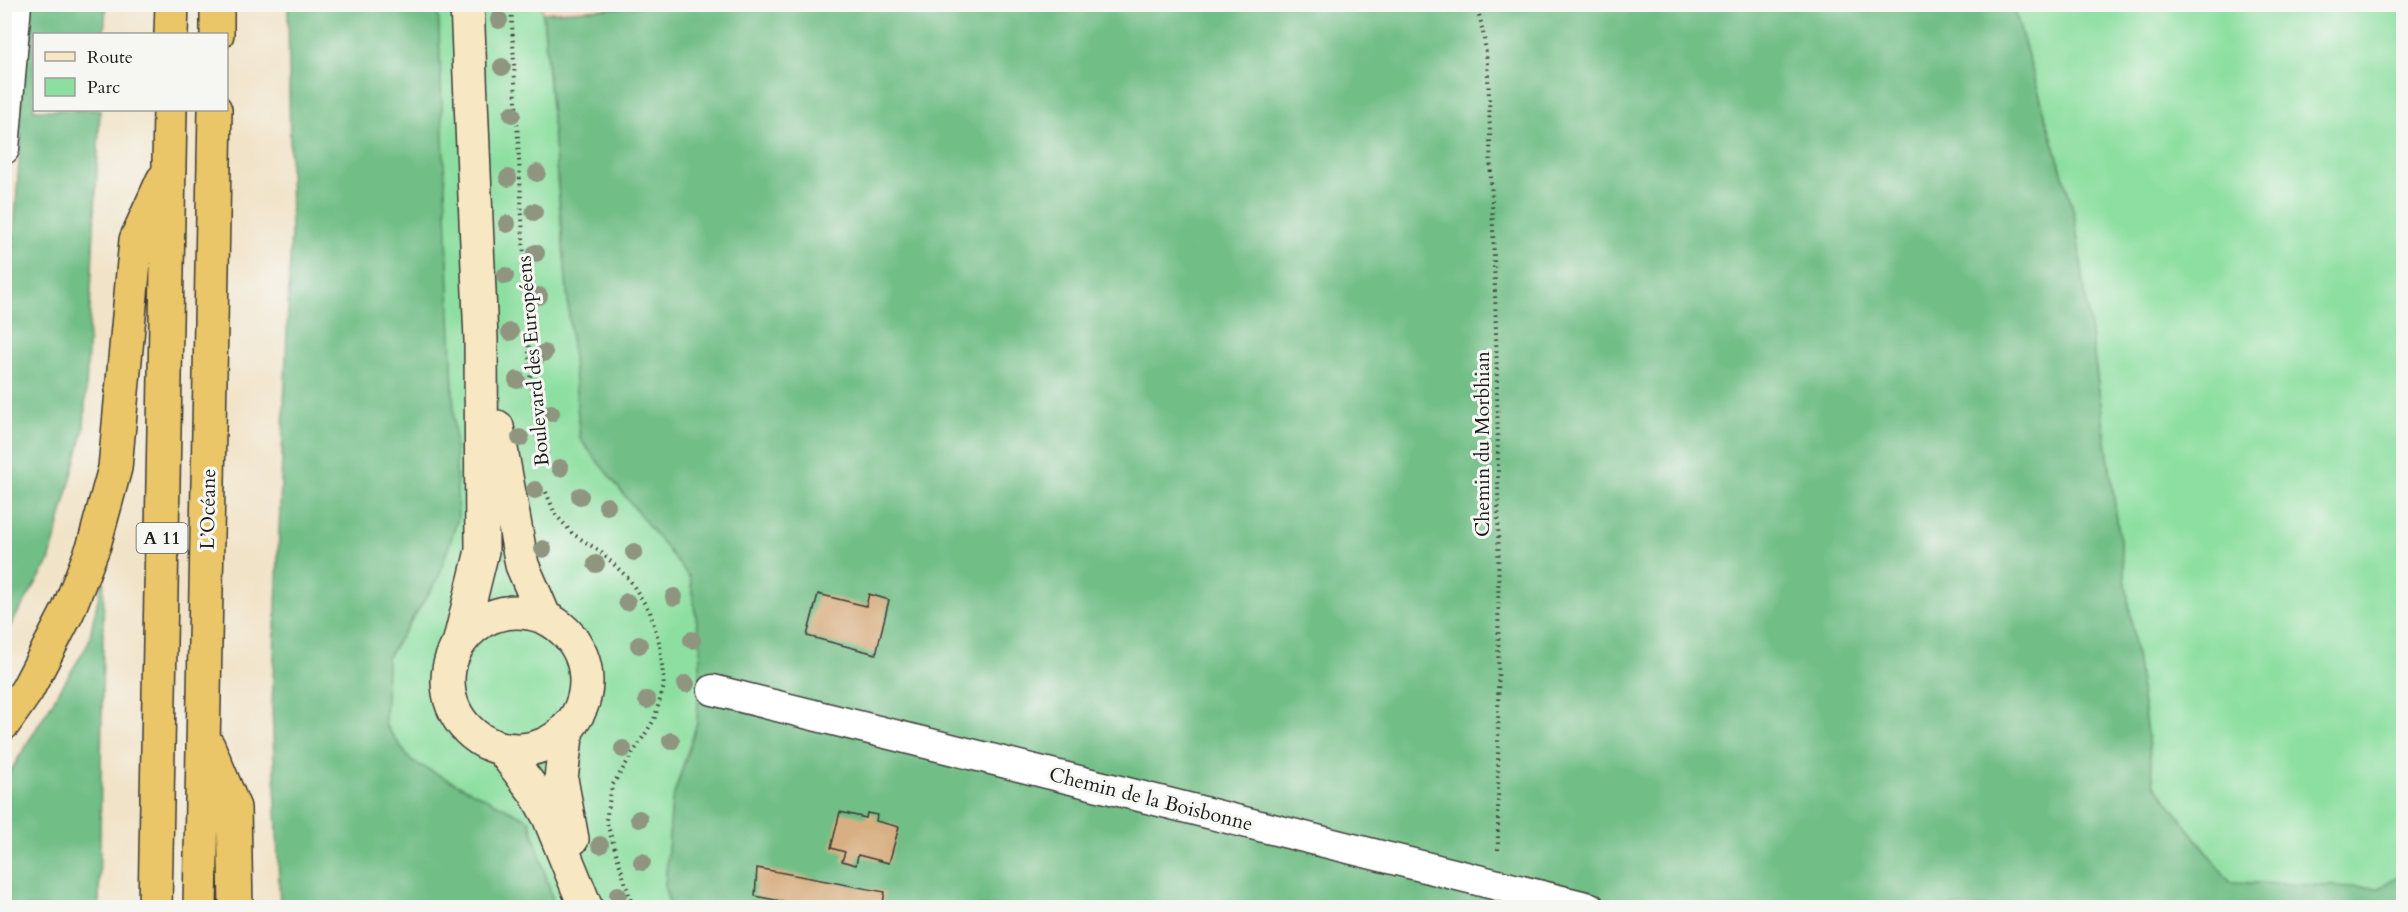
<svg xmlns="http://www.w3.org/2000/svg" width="2408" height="912" font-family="Cardo,serif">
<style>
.built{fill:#f2d5be}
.green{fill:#8cdfa0;stroke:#547e5e;stroke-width:1.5}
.forest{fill:#71be86;stroke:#466d51;stroke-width:1.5}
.building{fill:#d8af82}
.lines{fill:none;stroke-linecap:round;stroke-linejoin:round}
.street-casing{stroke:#3c3a36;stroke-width:33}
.secondary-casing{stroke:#3c3a36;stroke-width:36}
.highway-casing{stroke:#3c3a36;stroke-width:36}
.path{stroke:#3c3a36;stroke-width:4;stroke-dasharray:1.5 4.5;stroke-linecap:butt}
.street{stroke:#fff;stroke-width:30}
.secondary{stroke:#f7e8c3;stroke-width:33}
.highway{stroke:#eac669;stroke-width:33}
.tree{fill:#8f957f}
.labels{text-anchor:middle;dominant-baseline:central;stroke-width:6;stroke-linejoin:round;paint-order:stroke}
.shield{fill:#f6f6f2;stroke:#5d5d5c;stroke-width:1.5}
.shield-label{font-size:18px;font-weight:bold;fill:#1c1c1c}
.street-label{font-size:20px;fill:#1c1c1c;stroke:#f6f6f2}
</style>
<rect width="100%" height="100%" fill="#f6f6f2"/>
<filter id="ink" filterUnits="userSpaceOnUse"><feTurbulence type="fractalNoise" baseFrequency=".0167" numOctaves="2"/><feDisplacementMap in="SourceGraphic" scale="12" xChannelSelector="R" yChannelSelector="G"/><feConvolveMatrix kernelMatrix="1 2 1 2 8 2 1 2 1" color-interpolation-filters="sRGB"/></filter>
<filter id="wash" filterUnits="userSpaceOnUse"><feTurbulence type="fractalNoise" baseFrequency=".008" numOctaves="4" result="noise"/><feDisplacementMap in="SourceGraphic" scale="24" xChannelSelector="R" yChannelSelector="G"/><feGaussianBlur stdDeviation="1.35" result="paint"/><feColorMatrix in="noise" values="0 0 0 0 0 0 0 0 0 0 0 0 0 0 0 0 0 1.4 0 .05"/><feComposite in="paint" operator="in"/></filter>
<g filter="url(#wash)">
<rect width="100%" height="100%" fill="#f1e3c8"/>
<!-- built -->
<path class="built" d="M542,4L676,5L543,13Z"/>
<!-- green -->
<path class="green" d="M438,5H542L580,439L690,578L701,648L697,723L672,801L665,888L670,907H555L529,820L411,761L385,725L387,658L438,579L444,178Z
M2013,5H2403L2404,874L2380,888L2230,882L2154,784L2074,213Z"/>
<!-- forest -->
<path class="forest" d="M676,4L2013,5L2074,213L2154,784L2230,882L2380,888L2403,874V907H670L665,888L672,801L697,723L701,648L690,578L580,439L543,13Z
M5,5H106L104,34H34V110H100L84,429L49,562L5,634L4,369L21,135L5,134Z
M288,5H438L458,518L438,579L387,658L385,725L411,761L529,820L555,907H280L272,707L291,232Z
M104,572L99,907H5V780L88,644Z"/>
<g id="blocks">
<!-- building -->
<path class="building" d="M818,594L866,606L869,594L889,600L876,654L807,636Z
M840,812L866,818L867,813L877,815L876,821L899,827L889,863L858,855L856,865L842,861L845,852L831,848Z
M757,868L885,892L882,908H816L755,896Z"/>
</g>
</g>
<g filter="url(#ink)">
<use href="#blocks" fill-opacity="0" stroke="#3c3a36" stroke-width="1.5"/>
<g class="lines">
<defs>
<path id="street" d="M4,149L16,4
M713,690L1590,908"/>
<path id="secondary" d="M497,427L522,565L544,616
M448 681a69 69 0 1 1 138 0a69 69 0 1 1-138 0Z
M460,640L482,551L481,340L467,4
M567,728L561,779L572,839
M502,749L535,792L549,817L586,908"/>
<path id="highway" d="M171,34L172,4
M217,34V4
M4,723L27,690L68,611L94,545L115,468L136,240L163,180
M208,746L234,808L236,908
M155,908L170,110
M200,908L215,110"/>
</defs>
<!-- street casing -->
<use href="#street" class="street-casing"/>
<!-- secondary casing -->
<use href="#secondary" class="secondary-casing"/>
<!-- highway casing -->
<use href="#highway" class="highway-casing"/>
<!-- path -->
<path class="path" d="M511,4L530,374L539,450
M1475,4C1492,41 1489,135 1491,180C1501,403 1498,627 1498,851
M546,492L555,514L573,534L601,552L629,579L650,612L660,645L664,686L654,720L612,786L606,820L633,908"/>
<!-- street -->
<use href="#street" class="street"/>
<!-- secondary -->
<use href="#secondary" class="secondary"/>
<!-- highway -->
<use href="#highway" class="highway"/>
</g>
<!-- trees -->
<g class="tree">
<circle cx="499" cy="20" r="9"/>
<circle cx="502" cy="67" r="9"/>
<circle cx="512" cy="114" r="9"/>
<circle cx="537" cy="173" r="9"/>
<circle cx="508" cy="178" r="9"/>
<circle cx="534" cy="212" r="9"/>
<circle cx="507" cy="224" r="9"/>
<circle cx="536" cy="253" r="9"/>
<circle cx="505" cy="276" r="9"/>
<circle cx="539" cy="296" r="9"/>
<circle cx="510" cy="332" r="9"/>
<circle cx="544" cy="353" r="9"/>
<circle cx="517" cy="380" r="9"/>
<circle cx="551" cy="413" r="9"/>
<circle cx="520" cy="438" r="9"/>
<circle cx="560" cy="468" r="9"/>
<circle cx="535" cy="490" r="9"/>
<circle cx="580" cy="496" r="9"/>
<circle cx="607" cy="506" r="9"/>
<circle cx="543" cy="549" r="9"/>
<circle cx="634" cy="552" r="9"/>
<circle cx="596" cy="564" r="9"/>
<circle cx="674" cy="597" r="9"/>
<circle cx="627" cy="602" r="9"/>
<circle cx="692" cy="640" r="9"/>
<circle cx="639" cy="645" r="9"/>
<circle cx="686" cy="684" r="9"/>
<circle cx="647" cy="700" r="9"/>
<circle cx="671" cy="741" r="9"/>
<circle cx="623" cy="749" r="9"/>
<circle cx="639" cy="819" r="9"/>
<circle cx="600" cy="845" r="9"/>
<circle cx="642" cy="862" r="9"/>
<circle cx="618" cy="895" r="9"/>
</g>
</g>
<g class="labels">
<!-- shield labels -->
<rect class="shield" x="136.5" y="523" width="51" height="30" rx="4.5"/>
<g class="shield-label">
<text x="162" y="538">A 11</text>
</g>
<!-- street labels -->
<g class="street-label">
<text transform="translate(533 361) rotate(-95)">Boulevard des Européens</text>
<text transform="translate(1482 444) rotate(-90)">Chemin du Morbhian</text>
<text transform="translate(208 509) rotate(-89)">L’Océane</text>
<text transform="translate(1151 799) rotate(14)">Chemin de la Boisbonne</text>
</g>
</g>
<!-- margin -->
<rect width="2408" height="912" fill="none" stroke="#f6f6f2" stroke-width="24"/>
<!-- legend -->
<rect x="33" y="33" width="195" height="78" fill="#f6f6f2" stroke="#9f9f9c" stroke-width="1.5"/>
<rect x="45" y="52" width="30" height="9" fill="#f7e8c3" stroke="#9f9f9c" stroke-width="1.5"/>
<text x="87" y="63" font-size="18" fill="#1c1c1c">Route</text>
<rect x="45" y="78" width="30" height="18" fill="#8cdfa0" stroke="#9f9f9c" stroke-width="1.5"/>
<text x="87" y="93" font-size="18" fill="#1c1c1c">Parc</text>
</svg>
